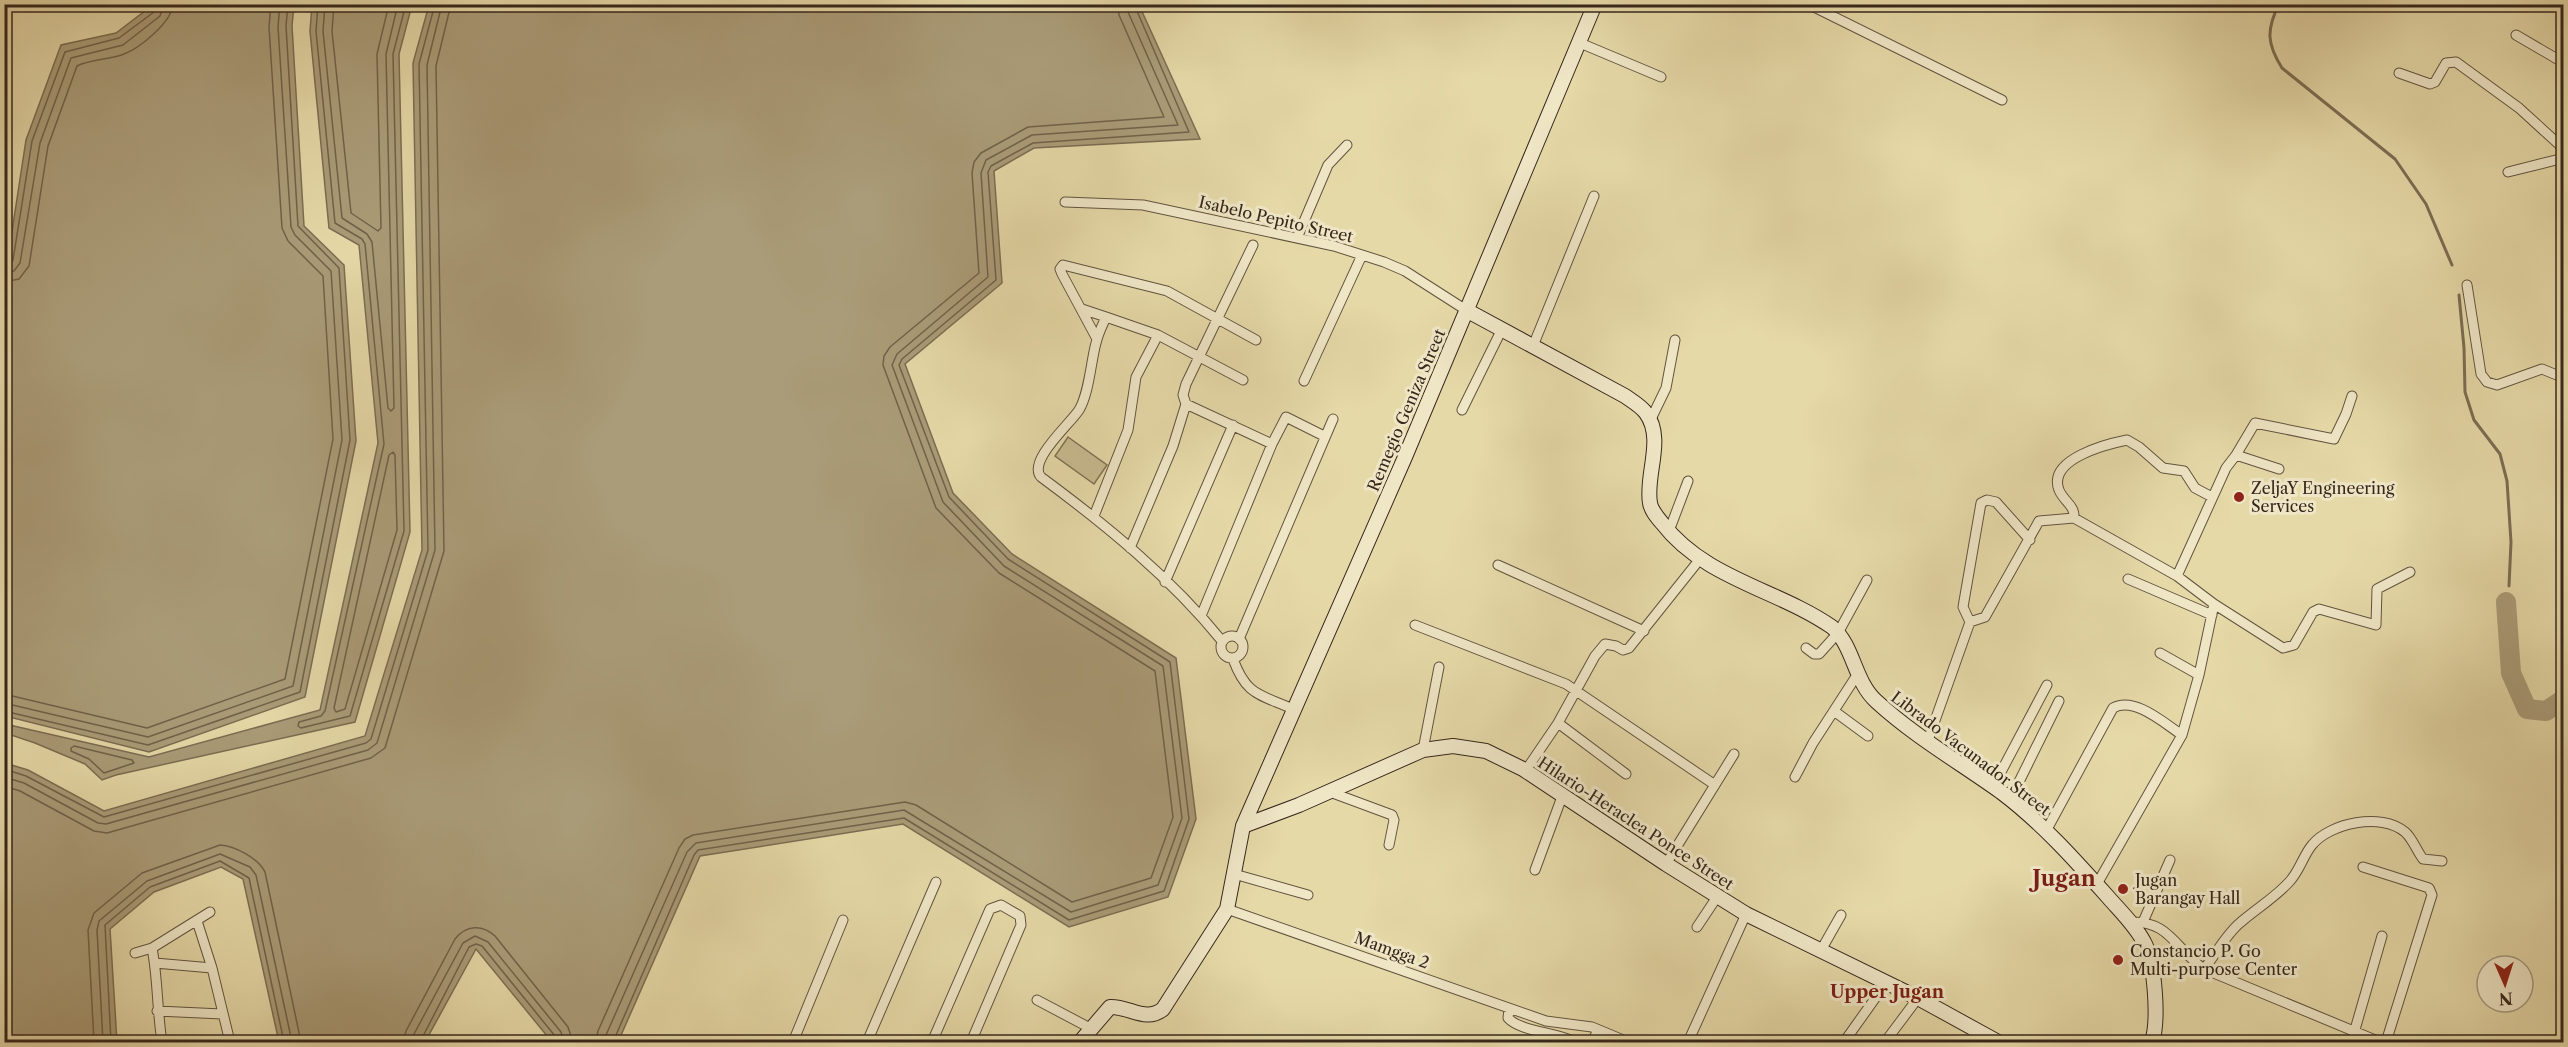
<svg xmlns="http://www.w3.org/2000/svg" width="2568" height="1047" font-family="'Libre Caslon Text',serif">
<style>
.green{fill:#c8bb90;stroke:#7f7156;stroke-width:1.5}
.water{fill:#aa9c78;stroke:#7c6d53;stroke-width:1.5}
.lines{fill:none;stroke-linecap:round;stroke-linejoin:round}
.shore{stroke:#70624a;stroke-width:1.5}
.stream{stroke:#7c6d53;stroke-width:3}
.river{stroke:#aa9c78;stroke-width:20}
.street-casing{stroke:#62543f;stroke-width:11}
.secondary-casing{stroke:#36271c;stroke-width:16}
.street{stroke:#efe6c6;stroke-width:9}
.secondary{stroke:#efe6c6;stroke-width:14}
.poi-dot{fill:#8f2418;stroke:#efe6c6;stroke-width:2}
.labels{text-anchor:middle;dominant-baseline:central;stroke-width:6;stroke-linejoin:round;paint-order:stroke}
.street-label{font-size:16px;fill:#36271c;stroke:#efe6c6}
.poi-label{font-size:16px;fill:#36271c;stroke:#efe6c6;text-anchor:start}
.neighbourhood-label{font-size:18px;font-weight:bold;fill:#7a1f14;stroke:#efe6c6}
.district-label{font-size:22px;font-weight:bold;fill:#7a1f14;stroke:#efe6c6}
</style>
<rect width="100%" height="100%" fill="#e6d9a8"/>
<filter id="stains"><feTurbulence type="fractalNoise" baseFrequency=".00333" numOctaves="4"/><feColorMatrix values="0 0 0 0 .2 0 0 0 0 .09 0 0 0 0 .02 0 0 0 .5 -.17"/></filter>
<radialGradient id="worn" r=".72"><stop offset=".6" stop-color="#630" stop-opacity="0"/><stop offset="1" stop-color="#630" stop-opacity=".3"/></radialGradient>
<!-- green -->
<path class="green" d="M1068,437L1107,465L1094,484L1055,456Z"/>
<!-- water -->
<path class="water" d="M154,4L294,5L292,26L304,226L344,265L356,441L305,697L149,752L5,716V277L26,140L61,45L116,33Z
M312,5H412L399,54L410,532L355,722L116,775L102,780L85,764L35,743L5,733V724L149,757L320,710L378,443L359,245L329,228L310,31Z
M429,5H1139L1200,139L1034,148L994,171L1002,283L905,364L953,493L1012,554L1176,658L1196,819L1168,897L1069,927L903,824L700,856L618,1042H552L476,949L425,1042H279L243,879L221,867L154,892L110,929L117,1042H5V763L28,770L104,811L365,736L422,550L413,63Z"/>
<g class="lines">
<!-- shore -->
<path class="shore" d="M318,4L316,31L335,223L362,239L365,244L384,444L325,711L321,716L299,722L298,726L301,728L350,716L404,531L393,54L406,4
M325,4L323,31L342,218L367,234L372,242L388,408L391,411L394,408L386,54L398,4
M334,4L332,31L351,213L378,231L381,228L377,54L389,4
M4,266L10,265L13,260L32,141L65,52L119,38L154,12L157,4
M4,273L14,271L20,263L40,143L71,58L123,45L160,16L164,4
M4,282L19,279L29,266L48,146L77,66C92,59 109,60 124,54C140,48 172,22 173,4
M393,452L395,455L397,530L345,709L336,712L334,708L389,455Z
M4,694L147,728L285,679L333,439L323,276L288,241L282,228L269,27L271,4
M4,703L148,737L293,686L342,440L331,271L295,235L291,227L278,27L280,4
M4,711L148,745L300,692L350,440L339,268L298,226L286,26L288,4
M74,746L132,760L134,763L104,773L89,759L71,751V748Z
M4,769L26,776L104,817L366,743L371,739L428,550L419,64L435,4
M4,777L24,783L98,823L106,824L368,750L377,743L435,550L427,65L442,4
M4,786L20,791L94,831L107,833L371,758L385,748L444,551L436,66L451,4
M94,1042L88,930L94,913L142,873L220,845C235,846 258,858 265,872L301,1042
M103,1042L97,930L99,921L147,881L220,854L250,867L256,875L292,1042
M111,1042L105,925L150,887L220,861L249,878L284,1042
M403,1042L406,1031L455,939C466,925 482,924 495,936L568,1027L573,1042
M412,1042L414,1034L463,943L475,936L488,942L561,1032L564,1042
M420,1042L469,947L476,944L482,946L555,1036L556,1042
M596,1042L598,1031L679,848L685,839L693,835L905,802L916,805L1072,902L1151,878L1173,817L1155,671L999,573L936,508L883,365L884,356L890,347L979,273L972,173L974,162L981,153L1028,127L1164,117L1119,15L1118,4
M605,1042L606,1035L687,852L696,843L904,810L1071,912L1158,885L1182,818L1163,666L1004,566L943,502L892,365L897,354L988,277L981,173L986,160L1032,135L1178,125L1128,12L1127,4
M613,1042L694,855L698,850L904,818L1069,920L1164,891L1189,819L1170,662L1008,559L949,497L899,365L902,359L996,280L988,172L991,166L1033,143L1189,132L1134,4"/>
<!-- stream -->
<path class="stream" d="M2279,4C2266,30 2267,44 2282,68L2395,159L2426,204L2452,265
M2459,295L2464,348L2465,392L2474,420L2500,454L2507,481L2511,542L2509,586"/>
<!-- river -->
<path class="river" d="M2506,602L2511,673L2527,709L2546,711L2564,699"/>
<defs>
<path id="street" d="M1808,4L2002,100
M2516,35L2564,63
M1580,43L1661,77
M2399,73L2430,84L2435,82L2446,63L2456,62L2519,108L2564,149
M2508,172L2564,158
M1065,202L1143,205L1334,246L1384,262L1405,271L1466,310
M1297,238L1328,165L1347,145
M4,245H5
M2467,285L2481,374L2487,382L2497,385L2542,369L2564,378
M1082,309L1106,317
M1097,339L1062,274L1060,269L1063,265L1167,291L1256,340
M1533,346L1594,196
M1304,381L1362,255
M1186,404L1272,444
M1462,410L1501,331
M1650,421L1666,388L1675,340
M2236,455L2255,423L2334,439L2346,414L2352,396
M1094,516L1128,430L1136,377L1158,335
M2074,518C2075,505 2064,502 2059,490C2047,459 2107,444 2127,440L2139,447L2163,468L2184,471L2195,488L2212,497
M1669,531L1688,481
M1130,548L1173,446L1186,404L1183,395L1186,384L1253,245
M1498,565L1644,631
M2177,576L2226,468L2236,455L2279,469
M2128,579L2212,615
M1165,582L1233,425
M1201,616L1272,444L1286,417L1324,436
M1970,622L1985,617L2039,521L2074,518L2177,576L2214,604L2283,648L2294,645L2313,612L2319,609L2376,625L2377,589L2410,572
M1415,625L1566,684L1715,785
M1221 647a11 11 0 1 1 22 0a11 11 0 1 1-22 0Z
M1239,639L1333,419
M1222,641C1171,578 1106,525 1041,477C1027,461 1070,424 1079,410C1089,394 1091,361 1096,343C1098,334 1102,326 1106,317L1158,335L1243,380
M1806,648L1814,654H1819L1838,633L1867,580
M2160,653L2199,675
M1233,659C1247,697 1260,694 1295,710
M1834,711L1868,736
M1558,723L1626,774
M1927,743L1970,622L1963,607L1981,503L1987,500L1996,502L2030,540
M1423,750L1439,667
M1526,770L1558,723L1595,656L1605,644L1616,646L1623,650L1629,648L1700,559
M1795,777L1813,743L1857,675
M1993,787L2047,685
M1330,792L1392,815L1394,820L1389,845
M2010,800L2059,701
M2046,831L2113,708C2134,696 2164,723 2182,735
M1666,864L1734,754
M2363,867L2429,888L2432,895L2386,1042
M1535,870L1563,794
M1234,874L1308,895
M2097,884L2182,735L2199,675L2214,604
M1227,909L1546,1021L1592,1027L1628,1042
M197,921L212,968L230,1042
M2129,922C2170,920 2175,949 2204,969L2380,1042
M2143,922L2170,860
M1697,927L1717,897
M152,948C158,979 157,1011 162,1042
M1820,952L1841,915
M135,953L152,948L210,912
M155,963L212,968
M2204,969C2216,954 2226,934 2241,922C2257,908 2276,897 2290,881C2300,870 2303,856 2312,845C2330,823 2381,812 2405,832C2413,839 2416,850 2423,859L2442,861
M1037,1000L1090,1028
M1509,1009L1508,1018C1521,1032 1557,1032 1575,1042
M157,1011L222,1014
M2354,1033L2382,936
M793,1042L843,920
M867,1042L936,882
M932,1042L990,909L1001,905L1020,916L1021,925L971,1042
M1592,1042L1598,1030
M1688,1042L1746,914
M1844,1042L1886,983
M1885,1042L1918,998
M2555,1042L2564,1033"/>
<path id="secondary" d="M1466,310L1625,396C1632,401 1641,406 1646,413C1665,439 1645,475 1650,503C1651,510 1657,517 1662,523C1705,579 1777,589 1832,627C1854,646 1854,681 1876,701C1914,736 1959,762 2001,792C2041,822 2075,860 2108,897C2121,912 2136,926 2145,944C2155,965 2159,1020 2152,1042
M1243,826L1299,805L1423,750L1453,746L1486,751L1523,769L1666,864L1746,914L1918,998L1998,1042
M1080,1042L1110,1007C1129,1006 1146,1023 1163,1009L1227,909L1243,826L1405,457L1595,4"/>
</defs>
<!-- street casing -->
<use href="#street" class="street-casing"/>
<!-- secondary casing -->
<use href="#secondary" class="secondary-casing"/>
<!-- street -->
<use href="#street" class="street"/>
<!-- secondary -->
<use href="#secondary" class="secondary"/>
</g>
<!-- markers -->
<g class="poi-dot">
<circle cx="2239" cy="497" r="6"/>
<circle cx="2123" cy="889" r="6"/>
<circle cx="2118" cy="960" r="6"/>
</g>
<g class="labels">
<!-- street labels -->
<g class="street-label">
<text transform="translate(1276 219) rotate(13)">Isabelo Pepito Street</text>
<text transform="translate(1406 410) rotate(-67)">Remegio Geniza Street</text>
<text transform="translate(1971 753) rotate(37)">Librado Vacunador Street</text>
<text transform="translate(1636 823) rotate(33)">Hilario-Heraclea Ponce Street</text>
<text transform="translate(1392 950) rotate(20)">Mamgga 2</text>
</g>
<!-- poi labels -->
<g class="poi-label">
<text x="2251" y="488">ZeljaY Engineering<tspan x="2251" dy="18">Services</tspan></text>
<text x="2135" y="880">Jugan<tspan x="2135" dy="18">Barangay Hall</tspan></text>
<text x="2130" y="951">Constancio P. Go<tspan x="2130" dy="18">Multi-purpose Center</tspan></text>
</g>
<!-- neighbourhood labels -->
<g class="neighbourhood-label">
<text x="1887" y="992">Upper Jugan</text>
</g>
<!-- district labels -->
<g class="district-label">
<text x="2064" y="878">Jugan</text>
</g>
</g>
<!-- margin -->
<rect width="2568" height="1047" fill="none" stroke="#e6d9a8" stroke-width="24"/>
<rect x="6" y="6" width="2556" height="1035" fill="none" stroke="#36271c" stroke-width="3"/>
<rect x="12" y="12" width="2544" height="1023" fill="none" stroke="#36271c" stroke-width="1.5"/>
<!-- north arrow -->
<g transform="translate(2505 984) rotate(177)"><circle r="28" fill="#efe6c6" stroke="#a59a82" stroke-width="1.5"/>
<path d="M0-4.5L10 22L0 15L-10 22Z" fill="#8f2418"/>
<text y="-9" font-size="16" font-weight="bold" text-anchor="middle" fill="#36271c">N</text>
</g>
<rect width="100%" height="100%" filter="url(#stains)"/>
<rect width="100%" height="100%" fill="url(#worn)"/>
</svg>
